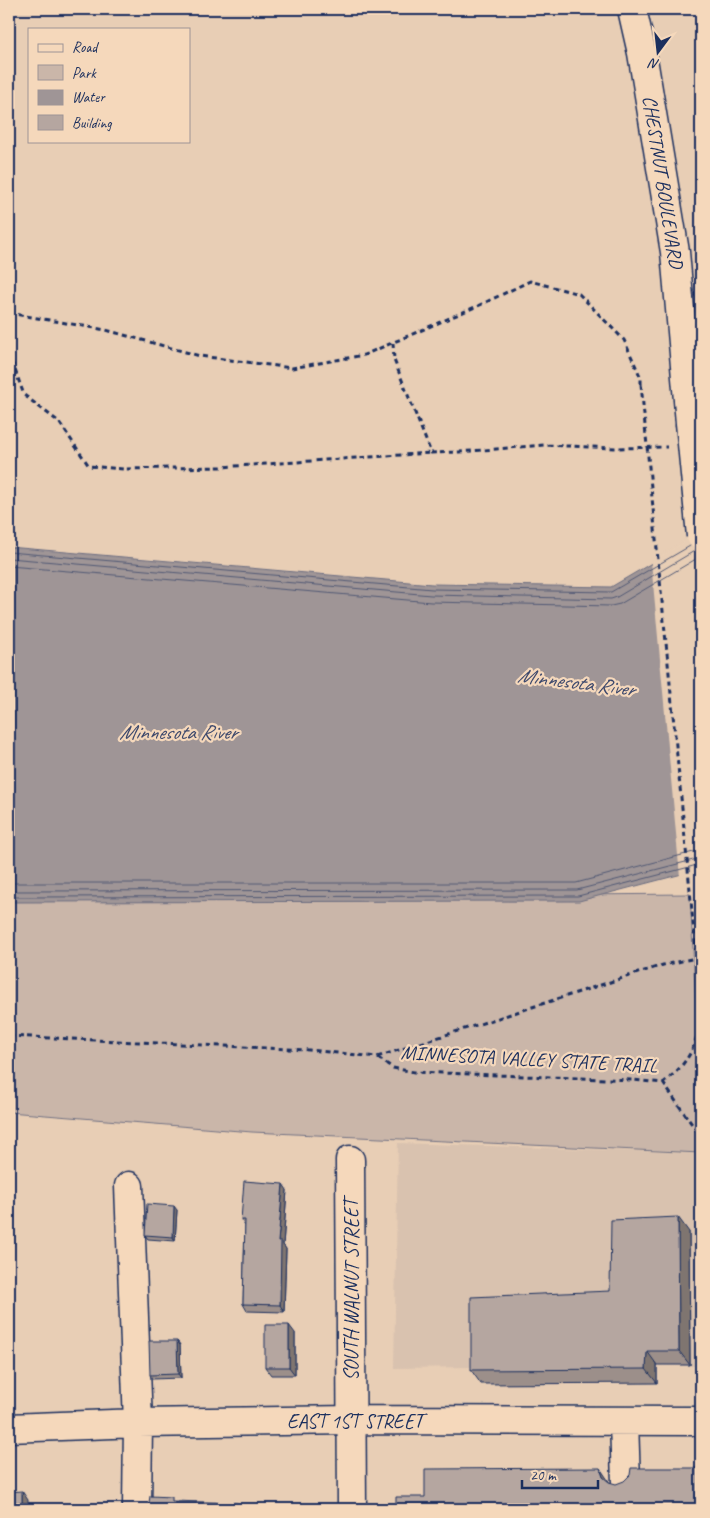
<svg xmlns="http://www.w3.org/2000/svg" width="710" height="1518" font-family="Caveat,sans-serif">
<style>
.built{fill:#d9c2af}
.green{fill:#cab6a9;stroke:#727284}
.water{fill:#9f9596;stroke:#6a6c80}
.pier{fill:#e8ceb5}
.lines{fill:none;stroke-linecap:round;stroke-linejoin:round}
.shore{stroke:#505874;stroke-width:1}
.minor-casing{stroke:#1b2f5e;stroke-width:31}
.major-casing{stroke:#1b2f5e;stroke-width:31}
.path{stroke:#1b2f5e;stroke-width:3;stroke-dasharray:5 4;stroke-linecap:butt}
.minor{stroke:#f5d8bb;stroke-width:28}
.major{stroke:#f5d8bb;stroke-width:28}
.major-bridge-casing{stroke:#1b2f5e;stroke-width:31;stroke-linecap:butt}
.path-bridge{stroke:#1b2f5e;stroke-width:3;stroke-dasharray:5 4;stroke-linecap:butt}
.major-bridge{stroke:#f5d8bb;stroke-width:28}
.wall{fill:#9c8f8a;stroke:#1b2f5e}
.shaded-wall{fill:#7f7470;stroke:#1b2f5e}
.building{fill:#b5a6a0;stroke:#1b2f5e}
.labels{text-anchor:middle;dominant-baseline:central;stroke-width:4.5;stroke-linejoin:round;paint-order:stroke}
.street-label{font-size:20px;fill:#1b2f5e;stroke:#f5d8bb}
.water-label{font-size:21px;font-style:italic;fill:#3c486c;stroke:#f5d8bb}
</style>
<rect width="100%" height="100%" fill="#e8ceb5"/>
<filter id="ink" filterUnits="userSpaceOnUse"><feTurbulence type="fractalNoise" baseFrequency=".02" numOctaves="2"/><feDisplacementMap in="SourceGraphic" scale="10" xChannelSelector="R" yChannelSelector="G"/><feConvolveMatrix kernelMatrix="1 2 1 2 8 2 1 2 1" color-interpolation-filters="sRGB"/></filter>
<g filter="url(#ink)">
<!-- built -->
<path class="built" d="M398,1143L701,1153V1366L657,1365L394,1368Z"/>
<!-- green -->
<path class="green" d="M690,894L701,1102V1153L252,1132L9,1112V900Z"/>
<!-- water -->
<path class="water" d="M701,534V869L579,901L9,902V547L432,584L611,587Z"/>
<!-- pier -->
<path class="pier" d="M701,531V871L680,877L651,561Z"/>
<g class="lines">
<!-- shore -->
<path class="shore" d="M9,552L432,589L611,592L690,546
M9,558L431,595L611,599L617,597L696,550
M9,566L431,602L611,606L620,604L701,556
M9,883H576L701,850
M9,891L577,890L701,858
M9,897L578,896L701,864"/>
<defs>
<path id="minor" d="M350,1160L352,1509
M129,1186L138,1423L137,1509
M624,1421L626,1483
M9,1428L138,1423L352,1420L701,1421"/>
<path id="major" d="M632,9L642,53L675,252L690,423"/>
</defs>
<!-- minor casing -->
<use href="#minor" class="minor-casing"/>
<!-- major casing -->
<use href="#major" class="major-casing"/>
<!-- path -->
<path class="path" d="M9,313L106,330L200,356L292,368L364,355L482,304L530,281L579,294L624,340L641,378V384
M393,343L394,360L431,453L459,452L544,445L615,448L667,447
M9,353L24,395L59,422L89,466L123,469L221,467L431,453
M9,1036L309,1050L377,1057L663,965L701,957
M378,1058L393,1068L414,1072L633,1080L663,1083C693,1060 699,1040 701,1004
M663,1083L701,1137"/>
<!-- minor -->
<use href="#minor" class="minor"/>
<!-- major -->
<use href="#major" class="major"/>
<defs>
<path id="major-bridge" d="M690,423L701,536"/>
</defs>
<!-- major-bridge casing -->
<use href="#major-bridge" class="major-bridge-casing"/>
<!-- path-bridge -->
<path class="path-bridge" d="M641,384L701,1004"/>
<!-- major-bridge -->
<use href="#major-bridge" class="major-bridge"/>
</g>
<!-- wall -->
<path class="wall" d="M287,1190L283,1245L286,1249L284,1312L247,1311L243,1304L245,1226L241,1220Z
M177,1210L175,1241L148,1239L145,1235Z
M689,1232L690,1365H657V1383L481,1384L471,1370L610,1291Z
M295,1333V1375H271L265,1367Z
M177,1341L180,1345L181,1378L152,1379L150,1375Z"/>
<!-- shaded-wall -->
<path class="shaded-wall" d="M283,1184L287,1190L283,1245L286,1249L284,1312L280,1305L278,1242Z
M174,1206L177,1210L175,1241L173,1237Z
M678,1217L689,1232L690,1365L679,1351Z
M289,1325L295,1333V1375L289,1367Z
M177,1341L180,1345L181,1378L178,1374Z
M647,1351L657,1365V1383L646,1369Z
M600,1468L610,1483L613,1492L603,1477Z
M22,1491L28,1500V1509L22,1505Z
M237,1503L240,1507V1509H237Z"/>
<!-- building -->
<path class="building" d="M244,1181L283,1184L278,1242H281L280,1305L243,1304L245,1220H241Z
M147,1204L174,1206L173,1237L145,1235Z
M678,1217L679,1351H647L646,1369L471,1370V1297L610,1291L611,1220Z
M265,1325H289V1367H265Z
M149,1341H177L178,1374L150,1375Z
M600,1468L603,1477L609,1482L616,1484L624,1481L630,1475L631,1468H701V1509H396V1497H425V1469Z
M22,1491V1505L44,1504V1509H9V1492Z
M150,1496L172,1497V1501L237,1503V1509H148Z"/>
</g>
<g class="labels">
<!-- street labels -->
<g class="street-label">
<text transform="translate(663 182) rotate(81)">CHESTNUT BOULEVARD</text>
<text transform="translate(529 1059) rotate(3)">MINNESOTA VALLEY STATE TRAIL</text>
<text transform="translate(351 1290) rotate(-90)">SOUTH WALNUT STREET</text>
<text x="355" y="1421">EAST 1ST STREET</text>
</g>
<!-- water labels -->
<g class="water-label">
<text transform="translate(576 682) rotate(7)">Minnesota River</text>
<text x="178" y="732">Minnesota River</text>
</g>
</g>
<!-- margin -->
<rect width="710" height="1518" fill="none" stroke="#f5d8bb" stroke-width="30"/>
<rect x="15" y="15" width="680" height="1488" fill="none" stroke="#1b2f5e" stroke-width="2" filter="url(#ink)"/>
<!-- legend -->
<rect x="28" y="28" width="162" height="115" fill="#f5d8bb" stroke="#9e9496"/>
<rect x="38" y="44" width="25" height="8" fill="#f5d8bb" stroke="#9e9496"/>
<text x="72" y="52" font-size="15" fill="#1b2f5e">Road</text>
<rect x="38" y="65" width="25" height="15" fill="#cab6a9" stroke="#9e9496"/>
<text x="72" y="78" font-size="15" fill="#1b2f5e">Park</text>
<rect x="38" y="90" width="25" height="15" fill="#9f9596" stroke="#9e9496"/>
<text x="72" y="102" font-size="15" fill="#1b2f5e">Water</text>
<rect x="38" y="115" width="25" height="15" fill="#b5a6a0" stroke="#9e9496"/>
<text x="72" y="128" font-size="15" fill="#1b2f5e">Building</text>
<!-- north arrow -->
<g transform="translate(658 52) rotate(195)" stroke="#f5d8bb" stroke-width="4" paint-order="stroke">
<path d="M0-4L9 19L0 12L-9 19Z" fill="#1b2f5e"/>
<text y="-8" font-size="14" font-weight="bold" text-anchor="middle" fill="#1b2f5e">N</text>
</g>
<!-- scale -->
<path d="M522 1480v8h76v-8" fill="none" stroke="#1b2f5e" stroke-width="2.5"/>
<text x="530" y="1480" font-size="15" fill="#1b2f5e" stroke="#f5d8bb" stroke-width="4" paint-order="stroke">20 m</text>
</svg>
